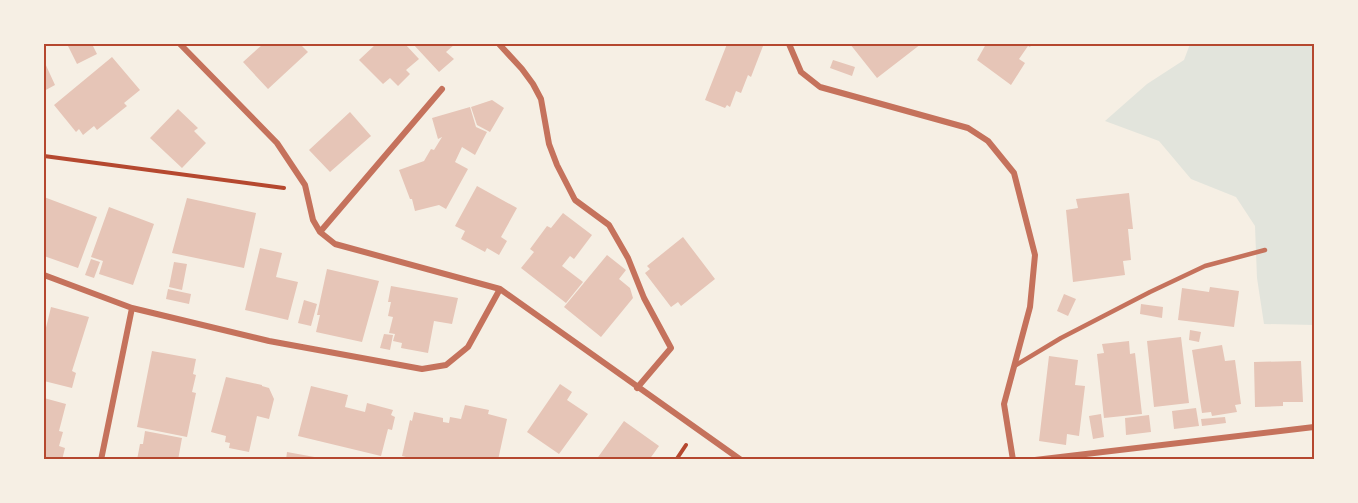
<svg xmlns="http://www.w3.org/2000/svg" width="1358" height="503" font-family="Ubuntu,sans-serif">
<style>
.green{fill:#e2e4dc}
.building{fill:#e6c5b7}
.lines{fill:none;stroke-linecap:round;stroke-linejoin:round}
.path{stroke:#b5482f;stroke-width:4}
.service{stroke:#c5725c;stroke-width:4.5}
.minor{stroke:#c5725c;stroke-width:6}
.neatline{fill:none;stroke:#b5482f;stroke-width:2}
</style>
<rect width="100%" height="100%" fill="#f6efe4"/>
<!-- green -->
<path class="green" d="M1190,44H1314V325L1264,324L1257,278L1255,226L1236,197L1191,179L1159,141L1105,121L1147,84L1184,60Z"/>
<!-- building -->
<path class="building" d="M67,44H100L93,46L97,54L77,64Z
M263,44H300L308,52L268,89L243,62Z
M376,44H405L419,59L406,70L410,74L398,86L390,78L383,84L359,60Z
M413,44H455L446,52L454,59L439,72Z
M727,44H756L763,46L751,77L748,75L741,93L736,91L730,107L727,105L725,108L705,100Z
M850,44H921L877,78Z
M986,44H1032L1030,47L1028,46L1019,59L1025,63L1011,85L977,60Z
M112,57L140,90L124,103L127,106L97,130L94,126L83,135L79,129L76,132L54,105Z
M833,60L855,67L852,76L830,68Z
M44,61L55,85L44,91Z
M492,100L504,108L490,132L477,125L471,107Z
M470,107L476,127L487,132L475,155L462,147L455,162L468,169L446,209L439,205L415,211L412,199H410L399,170L424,161L431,149L434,150L442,137L438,139L432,118Z
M178,109L198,128L194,131L206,143L182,168L150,138Z
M350,112L371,136L330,172L309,150Z
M477,186L517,208L501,237L507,241L499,255L487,248L485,252L461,239L465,231L455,226Z
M1129,193L1133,229H1128L1131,260L1123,261L1125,275L1073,282L1066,210L1078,208L1076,199Z
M44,197L97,217L78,268L44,256Z
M187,198L256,213L244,268L172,253Z
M109,207L154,224L133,285L99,274L103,261L91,257Z
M563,213L592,235L574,259L570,256L562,266L583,282L566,303L521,268L534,252L530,249L547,226L551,228Z
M683,237L715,279L681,306L678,302L671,307L645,273L650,269L647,266Z
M260,248L282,253L276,277L298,282L288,320L245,310Z
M607,255L626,270L619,279L630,288L633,298L601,337L564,307Z
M91,259L100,262L94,278L85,275Z
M174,262L187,264L182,290L169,287Z
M327,269L379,281L362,342L316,332L320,315H317Z
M391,286L458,298L452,324L434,321L428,353L401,348L402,343L393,341L395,334L389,333L393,317L388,316L391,302H388Z
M1210,287L1239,291L1234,327L1178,320L1182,288L1209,292Z
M168,289L191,294L189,304L166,299Z
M1064,294L1076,299L1068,316L1057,311Z
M304,300L317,304L311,326L298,323Z
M1141,304L1163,307L1162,318L1140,314Z
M51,307L89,317L72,371L76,373L72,388L44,381V336Z
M1190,330L1201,332L1199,342L1189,340Z
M384,334L393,335L390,350L380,348Z
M1181,337L1189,403L1154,407L1147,341Z
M1129,341L1130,354L1135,353L1142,414L1104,418L1097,354L1104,353L1102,344Z
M1222,345L1225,361L1235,360L1241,404L1235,405L1237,412L1212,416L1211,412L1202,413L1192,350Z
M152,351L196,359L193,374L196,375L192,392L196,393L187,437L137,427Z
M1049,356L1078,360L1075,385L1085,386L1079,436L1067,434L1066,445L1039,441Z
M1301,361L1303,402H1283V406L1255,407L1254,362Z
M226,377L262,385V386L269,388L274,399L269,419L257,416L249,452L229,448L230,443L225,442L226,436L211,432Z
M560,384L572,392L567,400L588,414L559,454L527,432Z
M311,386L348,395L345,407L365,412L367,403L393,410L391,415L395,417L392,430L388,429L381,456L298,436Z
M44,398L66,404L59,431L63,432L59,446L65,448L62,460H44Z
M465,405L489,410L488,414L507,419L498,460H418L402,456L410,420L412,421L414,412L443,418V422L449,423L450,417L461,419Z
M1196,408L1199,426L1174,429L1172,411Z
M1101,414L1104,437L1093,439L1089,416Z
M1149,415L1151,432L1126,435L1125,418Z
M1225,417L1226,423L1202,426L1201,419Z
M624,421L659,446L649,460H596Z
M145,431L182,438L178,460H137L140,444H143Z
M287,452L320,458V460H286Z"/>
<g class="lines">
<!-- path -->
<path class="path" d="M44,156L284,188
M676,460L686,445"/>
<!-- service -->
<path class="service" d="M1016,365L1061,338L1150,292L1205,266L1265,250"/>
<!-- minor -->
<path class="minor" d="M180,44L277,143L305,185L313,220L320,232L335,244L500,289L741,460
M499,44L522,69L533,84L541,99L549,144L557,165L575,200L609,225L628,258L644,298L671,348L637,388
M789,44L801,72L820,87L968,128L988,141L1014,173L1035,255L1030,307L1004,404L1013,460
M320,232L442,89
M44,275L132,308L269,341L422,369L446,365L468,347L500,289
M101,460L132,308
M1035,460L1314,427"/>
</g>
<!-- border -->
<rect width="1358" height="503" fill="none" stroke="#f6efe4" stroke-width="90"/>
<rect x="45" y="45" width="1268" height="413" class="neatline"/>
</svg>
